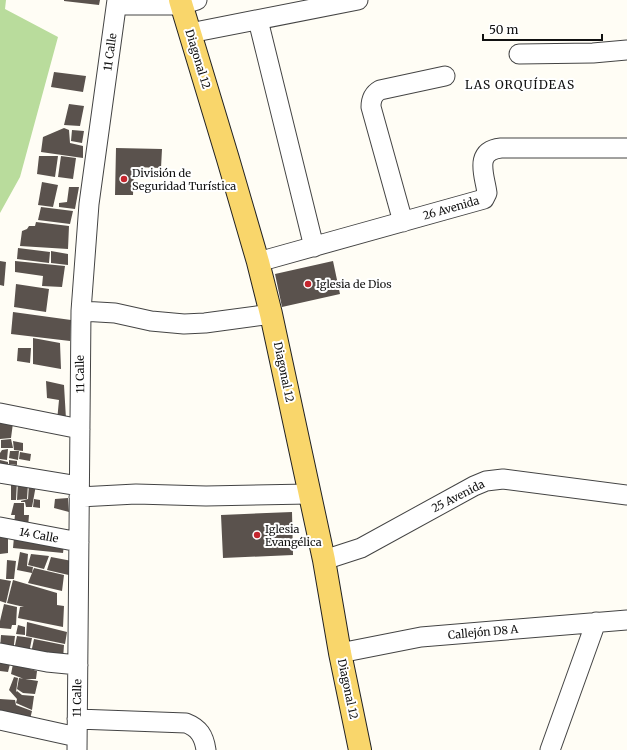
<svg xmlns="http://www.w3.org/2000/svg" width="627" height="750" font-family="Merriweather,serif">
<style>
.forest{fill:#b9dc9c}
.building{fill:#5a524d}
.lines{fill:none;stroke-linecap:round;stroke-linejoin:round}
.minor-casing{stroke:#444;stroke-width:21}
.major-casing{stroke:#222;stroke-width:24}
.minor{stroke:#fff;stroke-width:19}
.major{stroke:#f9d66b;stroke-width:22}
.poi-dot{fill:#c4262e;stroke:#fff;stroke-width:1.5}
.labels{text-anchor:middle;dominant-baseline:central;stroke-width:4;stroke-linejoin:round;paint-order:stroke}
.street-label{font-size:11px;fill:#111;stroke:#fff}
.poi-label{font-size:11px;fill:#111;stroke:#fff;text-anchor:start}
.neighbourhood-label{font-size:12px;letter-spacing:1px;fill:#111;stroke:#fff}
</style>
<rect width="100%" height="100%" fill="#fffdf5"/>
<!-- forest -->
<path class="forest" d="M0,0H6L5,9L58,37L20,177L0,213Z"/>
<!-- building -->
<path class="building" d="M64,0H100L99,5L64,1Z
M54,72L86,76L83,92L51,87Z
M69,104L84,106L80,126L64,125Z
M64,128L69,130L70,143L83,146V158L41,152L43,137Z
M72,130L84,131L82,143L71,141Z
M116,148L162,149L161,168L134,167L133,195H115Z
M39,156H58L55,177L37,174Z
M61,156L76,158L73,179L58,177Z
M42,182L58,185L53,207L38,205Z
M69,187H79L75,209L59,207V203L67,202Z
M41,207L73,211L70,224L38,220Z
M36,222L69,226L68,249L20,246L22,231L27,229L29,226H35Z
M18,248L50,252L49,263L17,259Z
M51,251L68,254V265L51,263Z
M0,261L6,262L4,286L0,285Z
M15,261L65,266L62,287L42,286L43,276L15,272Z
M333,261L340,294L282,307L275,274Z
M16,284L49,289L46,312L14,307Z
M13,312L71,320L70,341L11,334Z
M33,338L60,343L61,369L33,364Z
M18,348H31L30,363L17,361Z
M46,381L64,385L66,419L57,421L59,400L47,398Z
M0,421L13,423L11,438L0,439Z
M11,439L13,448H1V440Z
M13,441L23,443V451L14,450Z
M8,449L7,460L0,459V453L2,450Z
M10,451H19L18,460L9,458Z
M20,452L31,454L30,461L19,459Z
M0,460L8,462V472L0,470Z
M9,460L17,461V465L9,464Z
M11,479L17,480L16,500H11Z
M18,481L28,483L27,499L17,500Z
M29,484L36,485L32,507H26L25,502H21V501L28,499Z
M68,498L69,512L54,508L55,499Z
M34,499L40,500V508L33,507Z
M14,503H24V515H29L28,527L14,524L15,515H11Z
M292,512L293,555L223,558L221,515Z
M0,535H8V553L0,554Z
M14,537L64,545L63,553L13,548Z
M20,552L28,554L27,566L33,567L32,573L17,570Z
M31,554L49,556L44,569L28,565Z
M51,557L72,561L73,576L47,570Z
M7,560L16,561L14,579H6Z
M34,568L64,575L62,591L28,583Z
M0,579L11,581L6,603L0,601Z
M13,580L57,593V605L64,606L63,627L18,618L20,607H24L7,603Z
M4,604L17,607L16,625H12L11,629L0,628V621Z
M27,622L67,632L65,644L26,636Z
M18,625L25,627V635L16,634Z
M1,635L15,636L13,652L0,649Z
M17,636L32,638L29,653L14,650Z
M34,639L64,645L63,659L31,653Z
M0,663L10,664L8,672L0,671Z
M13,664L37,671L36,679H24L11,674Z
M14,677L18,678L16,692L17,691L22,695L34,696L32,710L16,703L17,699L9,690Z
M19,678L38,681L35,694L23,693L17,689Z
M0,699L15,700L16,705L32,711L29,723L0,716Z"/>
<g class="lines">
<defs>
<path id="minor" d="M117,5H181L197,0
M258,20L314,247
M190,33L358,0
M519,54L593,53L627,50
M403,222L371,107C371,99 373,94 380,90L445,76
M258,262L484,199L487,193C485,176 473,151 501,148H627
M81,311L115,313L151,321L184,324L205,323L271,314
M0,413L80,429
M0,473L79,486
M79,497L136,494L206,496L309,494
M0,527L79,542
M324,560L361,548L474,486L486,481L503,479L627,495
M0,653L47,662L78,665
M340,653L421,637L627,620
M77,719L186,723C199,728 204,736 206,750
M0,720L77,737
M77,750L81,311L89,204L117,0
M550,750L596,622"/>
<path id="major" d="M180,0L228,159L258,262L271,314L324,560L340,653L360,750"/>
</defs>
<!-- minor casing -->
<use href="#minor" class="minor-casing"/>
<!-- major casing -->
<use href="#major" class="major-casing"/>
<!-- minor -->
<use href="#minor" class="minor"/>
<!-- major -->
<use href="#major" class="major"/>
</g>
<!-- markers -->
<g class="poi-dot">
<circle cx="124" cy="179" r="4"/>
<circle cx="308" cy="284" r="4"/>
<circle cx="257" cy="535" r="4"/>
</g>
<g class="labels">
<!-- street labels -->
<g class="street-label">
<text transform="translate(110 52) rotate(-82)">11 Calle</text>
<text transform="translate(198 59) rotate(73)">Diagonal 12</text>
<text transform="translate(451 208) rotate(-16)">26 Avenida</text>
<text transform="translate(284 372) rotate(78)">Diagonal 12</text>
<text transform="translate(80 374) rotate(-91)">11 Calle</text>
<text transform="translate(458 496) rotate(-27)">25 Avenida</text>
<text transform="translate(39 535) rotate(11)">14 Calle</text>
<text transform="translate(483 632) rotate(-5)">Callejón D8 A</text>
<text transform="translate(348 689) rotate(78)">Diagonal 12</text>
<text transform="translate(77 698) rotate(-89)">11 Calle</text>
</g>
<!-- poi labels -->
<g class="poi-label">
<text x="132" y="173">División de<tspan x="132" dy="13">Seguridad Turística</tspan></text>
<text x="316" y="284">Iglesia de Dios</text>
<text x="265" y="529">Iglesia<tspan x="265" dy="13">Evangélica</tspan></text>
</g>
<!-- neighbourhood labels -->
<g class="neighbourhood-label">
<text x="520" y="84">LAS ORQUÍDEAS</text>
</g>
</g>
<!-- scale -->
<path d="M483 34v6h119v-6" fill="none" stroke="#111111" stroke-width="2"/>
<text x="489" y="34" font-size="12" fill="#111111" stroke="#ffffff" stroke-width="3" paint-order="stroke">50 m</text>
</svg>
